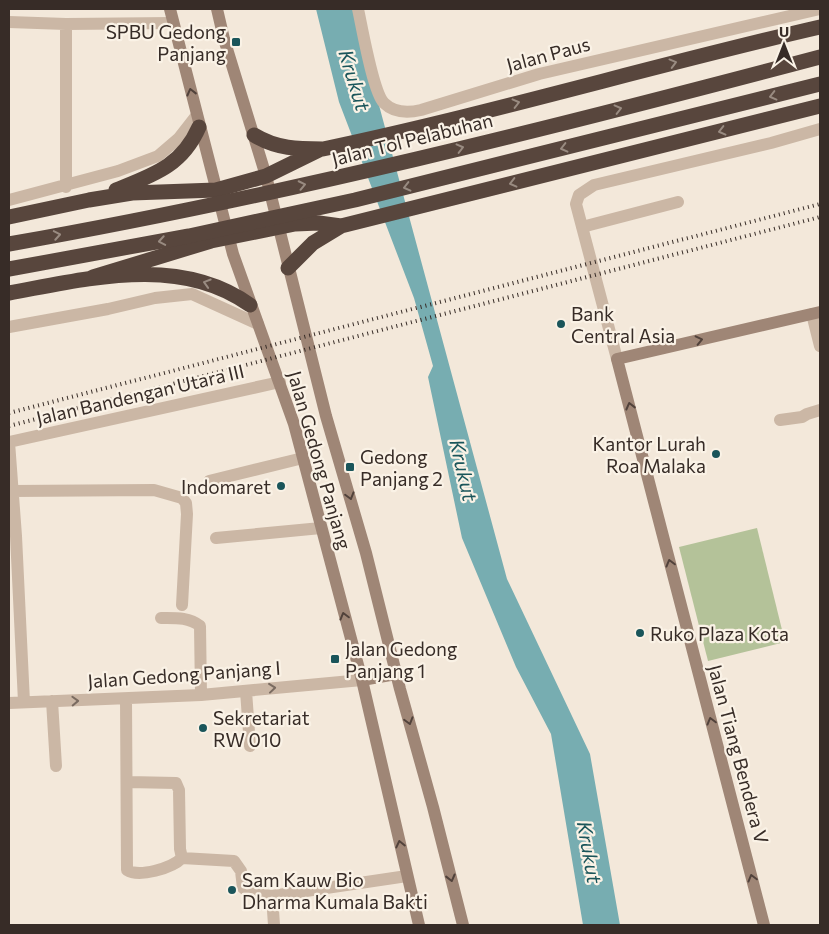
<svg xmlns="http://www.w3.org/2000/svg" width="829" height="934" font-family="Commissioner,sans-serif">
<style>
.green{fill:#b4c299}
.water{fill:#77adb1}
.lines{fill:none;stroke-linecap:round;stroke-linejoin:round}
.street{stroke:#cbb7a5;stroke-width:12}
.secondary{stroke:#9f8676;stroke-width:12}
.highway{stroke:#58463d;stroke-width:15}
.rail{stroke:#372c27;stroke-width:4;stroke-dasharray:1 4;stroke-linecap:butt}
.highway-bridge{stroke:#58463d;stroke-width:15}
.oneway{stroke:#998b81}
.oneway2{stroke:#51423b}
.oneway3{stroke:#7a6b60}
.poi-dot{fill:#1a555a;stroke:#faf2e6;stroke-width:2}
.labels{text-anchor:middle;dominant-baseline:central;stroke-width:4.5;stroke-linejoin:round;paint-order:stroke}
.poi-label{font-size:19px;fill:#372c27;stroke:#faf2e6;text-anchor:start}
.street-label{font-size:19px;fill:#372c27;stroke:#faf2e6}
.water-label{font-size:20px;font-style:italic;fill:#1a555a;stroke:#faf2e6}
</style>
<rect width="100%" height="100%" fill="#f3e8da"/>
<!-- green -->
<path class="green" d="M757,528L785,642L708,661L679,547Z"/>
<!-- water -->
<path class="water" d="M316,9H353L507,579L590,754L620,925H583L551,734L516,667L462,538L428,377L433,366L414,298L339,102Z"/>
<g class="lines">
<!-- street -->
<path class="street" d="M358,9C362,27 373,92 384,103C394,113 408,113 421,110L539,74L820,9
M9,22L66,24L173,23
M66,187V24
M9,200L118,171L158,156L179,138L197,115
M582,227L678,202
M812,314L820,346
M9,327L108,309L155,298L192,294L258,324
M617,359L576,204L579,195L594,185L771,143L820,129
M780,420L802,417L807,414L820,410
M9,442L280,382
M9,442L16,536L24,702
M209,481L303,458
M12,491L154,490L182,498L186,503L187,514L182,605
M216,538L321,528
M161,618C175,618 189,617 200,626L201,695
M246,691L250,746
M126,699L127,870C139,878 172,868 182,858
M52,701L56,766
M9,703L201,695L362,680
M128,782L176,783L179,790L180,849L182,858L234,861L241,871L243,888L254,894L272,896L407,876
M272,896L274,925"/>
<!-- secondary -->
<path class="secondary" d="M170,9L233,254L294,424L362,680L419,925
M217,9L224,39L266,176L326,416L366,553L400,689L433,807L463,925
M362,680L396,674
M764,925L617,359L820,312"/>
<!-- highway -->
<path class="highway" d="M254,135C277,149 298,149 323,149C490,114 654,65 820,27
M116,190C153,175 182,166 199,127
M9,217L89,200L132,193L216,190L266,176L319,150
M288,268L313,243L341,226L820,106
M93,277L211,241L295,224L319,223L341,226
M9,293C87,279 180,254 250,305"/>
<!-- rail -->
<path class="rail" d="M9,413L820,204
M9,426L820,217"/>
<!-- highway-bridge -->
<path class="highway-bridge" d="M9,244C282,196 552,128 820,57
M9,269L189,236L355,200L820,84"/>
</g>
<!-- one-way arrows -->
<defs><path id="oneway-chevron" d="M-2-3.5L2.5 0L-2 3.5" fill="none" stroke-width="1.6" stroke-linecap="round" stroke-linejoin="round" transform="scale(1.25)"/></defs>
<g class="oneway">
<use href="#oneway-chevron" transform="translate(673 63) rotate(-15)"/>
<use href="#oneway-chevron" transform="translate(773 96) rotate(166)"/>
<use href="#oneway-chevron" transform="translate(516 103) rotate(-14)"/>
<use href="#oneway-chevron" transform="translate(618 109) rotate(-14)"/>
<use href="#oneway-chevron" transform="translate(722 131) rotate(166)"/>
<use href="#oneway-chevron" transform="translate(460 148) rotate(-14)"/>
<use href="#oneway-chevron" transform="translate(564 148) rotate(166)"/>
<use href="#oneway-chevron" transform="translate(513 183) rotate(166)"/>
<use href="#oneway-chevron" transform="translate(302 185) rotate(-12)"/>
<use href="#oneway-chevron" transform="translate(407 187) rotate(166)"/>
<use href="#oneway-chevron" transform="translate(57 235) rotate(-10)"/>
<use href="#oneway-chevron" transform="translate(162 241) rotate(170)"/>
<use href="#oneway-chevron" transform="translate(207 283) rotate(-163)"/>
</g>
<g class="oneway2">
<use href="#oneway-chevron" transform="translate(191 92) rotate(-104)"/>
<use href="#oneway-chevron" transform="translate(699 340) rotate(-13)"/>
<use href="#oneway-chevron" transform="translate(630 406) rotate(-104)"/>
<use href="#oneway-chevron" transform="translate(350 496) rotate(74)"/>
<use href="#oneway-chevron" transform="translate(670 563) rotate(-105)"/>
<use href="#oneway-chevron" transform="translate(344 616) rotate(-105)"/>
<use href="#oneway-chevron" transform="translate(409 721) rotate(74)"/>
<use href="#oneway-chevron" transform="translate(711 721) rotate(-105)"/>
<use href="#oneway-chevron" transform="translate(400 844) rotate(-103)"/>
<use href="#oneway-chevron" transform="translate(451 878) rotate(76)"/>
<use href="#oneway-chevron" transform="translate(752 878) rotate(-105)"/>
</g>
<g class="oneway3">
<use href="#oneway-chevron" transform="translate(272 688) rotate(-6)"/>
<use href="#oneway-chevron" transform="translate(75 701) rotate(-2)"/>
</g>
<!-- markers -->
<g class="poi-dot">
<rect x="231" y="37" width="10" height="10" rx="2.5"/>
<circle cx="561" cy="324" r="5"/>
<circle cx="716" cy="454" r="5"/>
<rect x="345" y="462" width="10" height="10" rx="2.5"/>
<circle cx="281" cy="486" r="5"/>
<circle cx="640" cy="633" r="5"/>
<rect x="330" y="654" width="10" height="10" rx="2.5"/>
<circle cx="203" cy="728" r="5"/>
<circle cx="232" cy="890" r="5"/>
</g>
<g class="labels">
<!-- poi labels -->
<g class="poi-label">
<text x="226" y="31" text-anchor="end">SPBU Gedong<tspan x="226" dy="22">Panjang</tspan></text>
<text x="571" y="313">Bank<tspan x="571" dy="22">Central Asia</tspan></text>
<text x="706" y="443" text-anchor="end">Kantor Lurah<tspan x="706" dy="22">Roa Malaka</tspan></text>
<text x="360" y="456">Gedong<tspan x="360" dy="22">Panjang 2</tspan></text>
<text x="271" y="486" text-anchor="end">Indomaret</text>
<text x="650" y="633">Ruko Plaza Kota</text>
<text x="345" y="648">Jalan Gedong<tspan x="345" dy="22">Panjang 1</tspan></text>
<text x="213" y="717">Sekretariat<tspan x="213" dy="22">RW 010</tspan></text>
<text x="242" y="879">Sam Kauw Bio<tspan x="242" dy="22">Dharma Kumala Bakti</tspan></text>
</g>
<!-- street labels -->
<g class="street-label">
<text transform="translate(548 54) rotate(-15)">Jalan Paus</text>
<text transform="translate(412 139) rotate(-14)">Jalan Tol Pelabuhan</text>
<text transform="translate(140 394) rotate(-13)">Jalan Bandengan Utara III</text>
<text transform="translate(320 460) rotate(74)">Jalan Gedong Panjang</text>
<text transform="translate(184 674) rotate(-4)">Jalan Gedong Panjang I</text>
<text transform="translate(739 754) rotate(75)">Jalan Tiang Bendera V</text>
</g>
<!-- water labels -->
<g class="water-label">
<text transform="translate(355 80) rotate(73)">Krukut</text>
<text transform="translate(464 470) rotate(77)">Krukut</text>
<text transform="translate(590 852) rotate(80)">Krukut</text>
</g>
</g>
<!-- border -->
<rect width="829" height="934" fill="none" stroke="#372c27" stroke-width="20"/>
<!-- north arrow -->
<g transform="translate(784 45)" stroke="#faf2e6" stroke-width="4" paint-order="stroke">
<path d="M0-4L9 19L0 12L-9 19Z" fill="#372c27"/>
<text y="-8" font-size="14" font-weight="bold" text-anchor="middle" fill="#372c27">U</text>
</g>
</svg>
